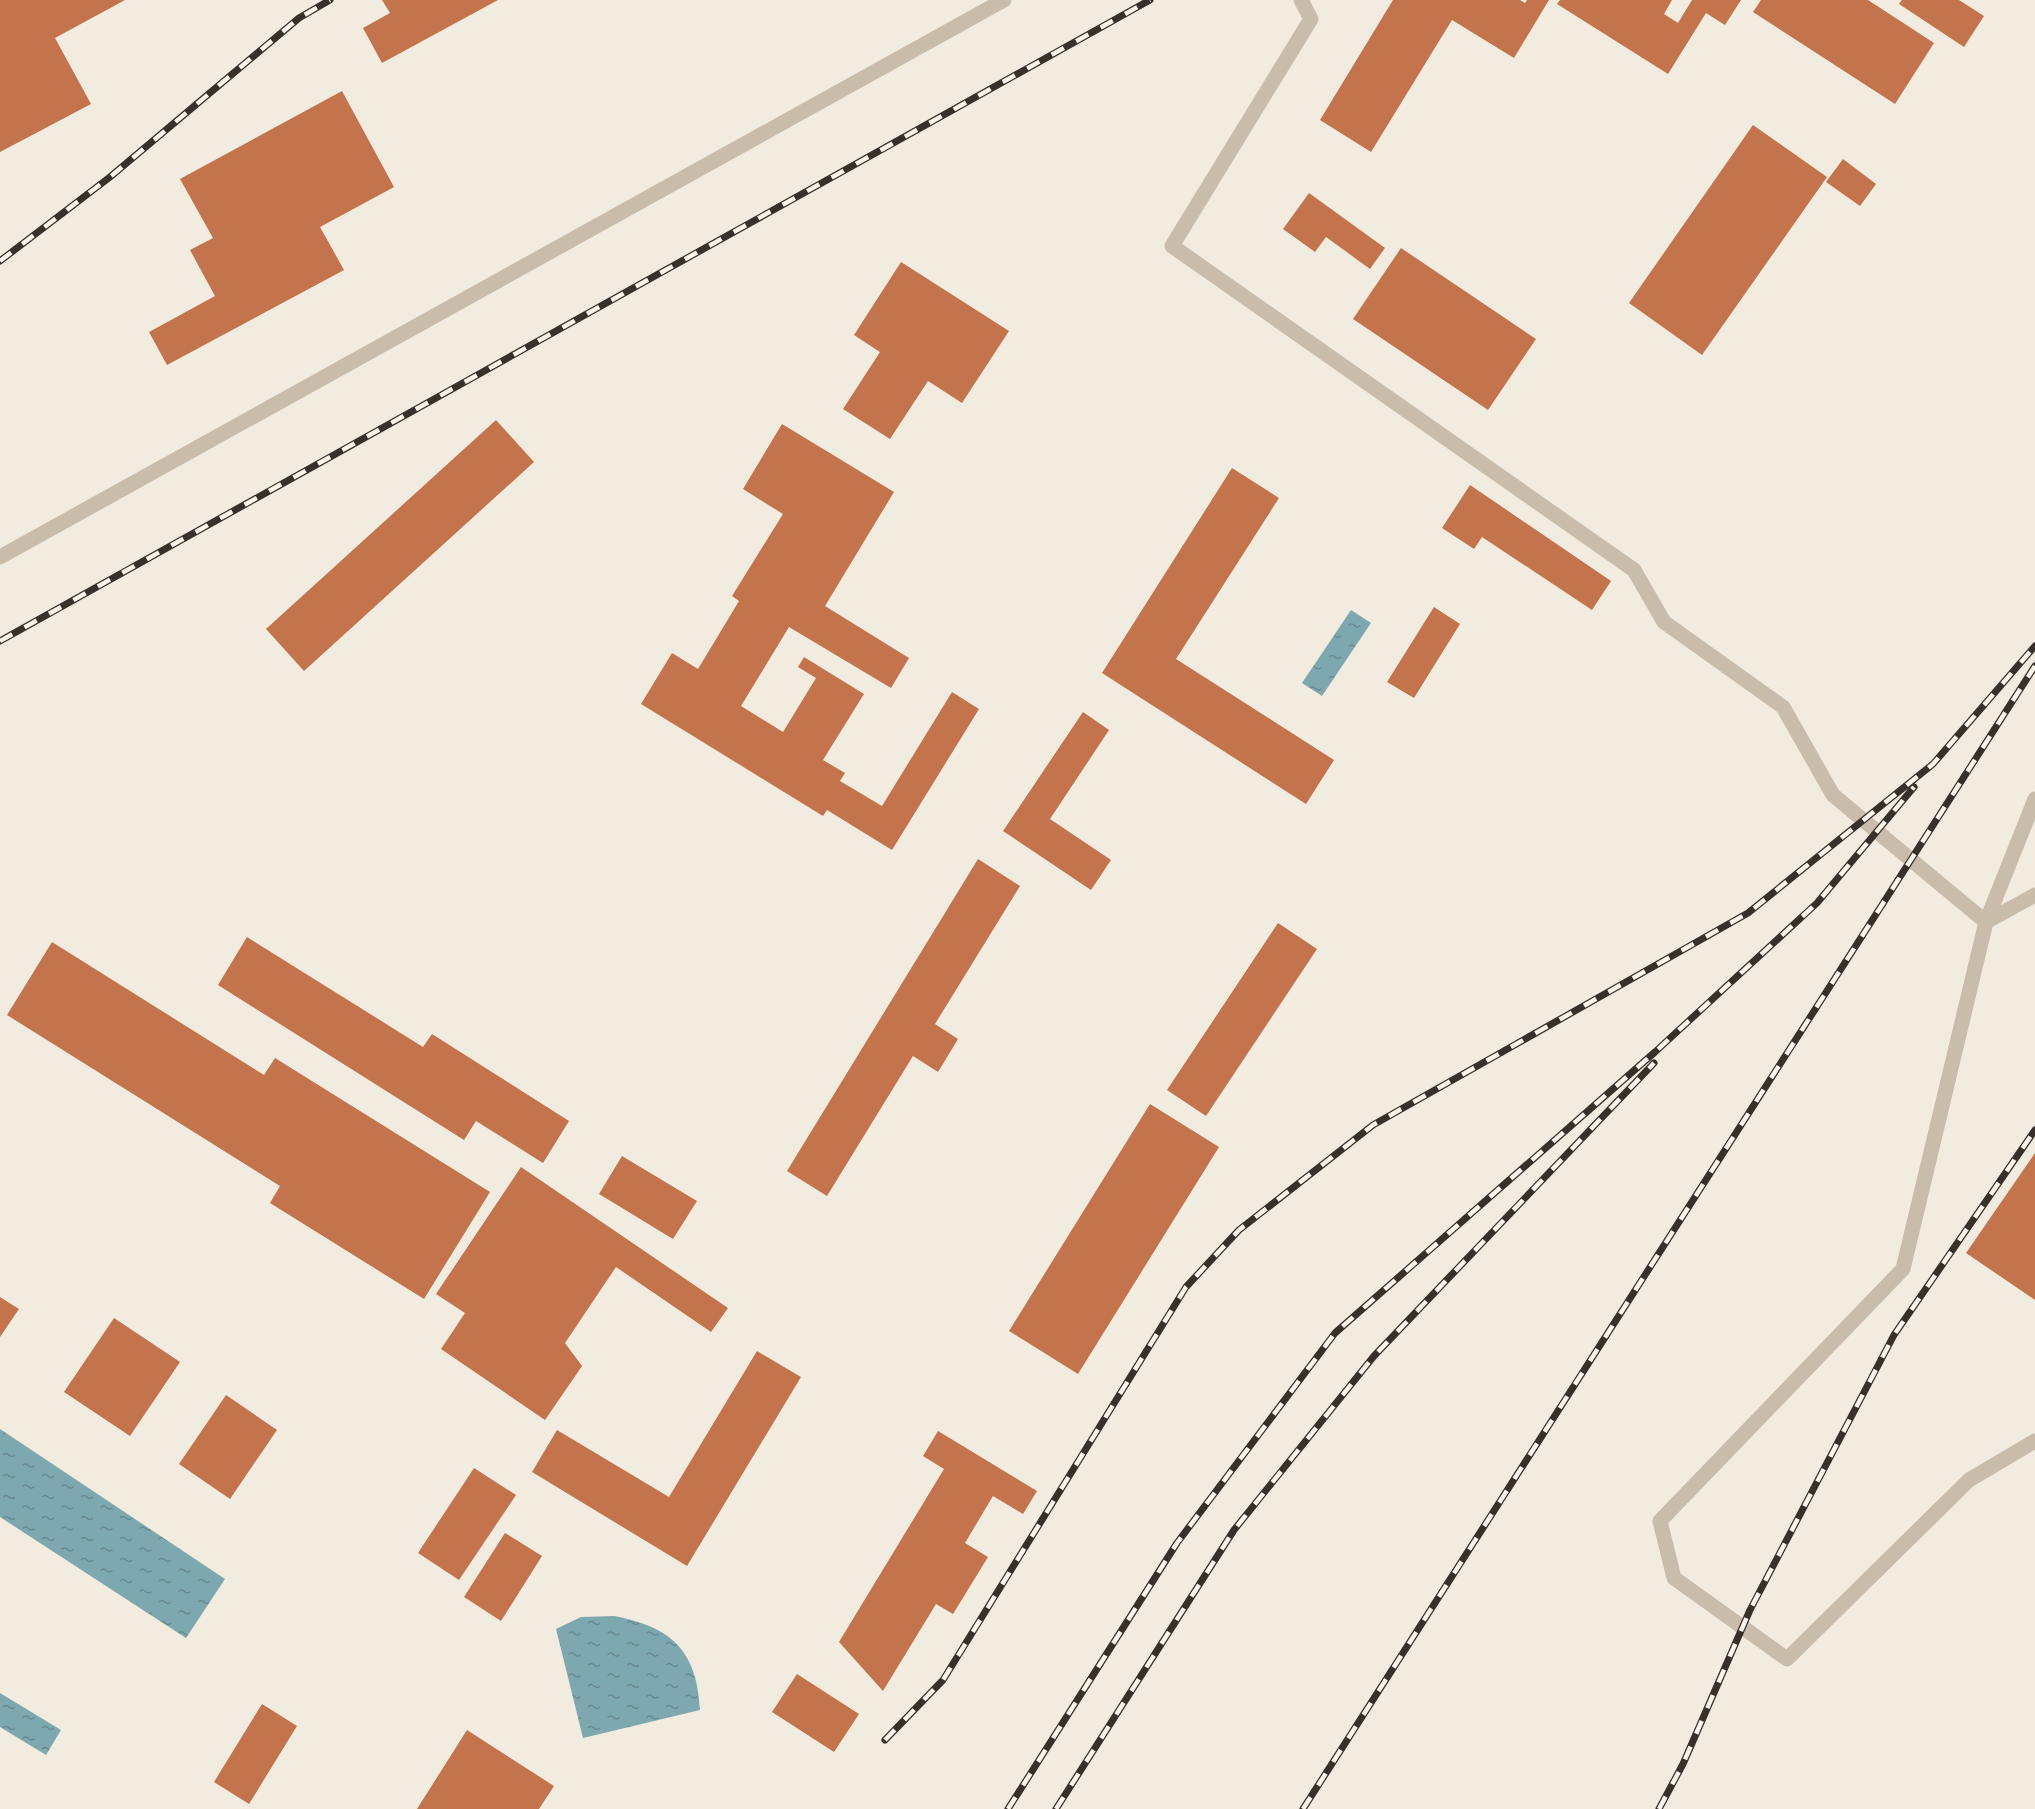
<svg xmlns="http://www.w3.org/2000/svg" width="2035" height="1809" font-family="'Open Sans',sans-serif">
<style>
.water{fill:url(#water-ripples)}
.building{fill:#c3744c}
.lines{fill:none;stroke-linecap:round;stroke-linejoin:round}
.service{stroke:#cabcaa;stroke-width:15}
.rail-casing{stroke:#38302a;stroke-width:7}
.rail{stroke:#faf4eb;stroke-width:4.5;stroke-dasharray:14;stroke-linecap:butt}
</style>
<defs>
<pattern id="water-ripples" width="26" height="14" patternUnits="userSpaceOnUse" patternTransform="scale(1.5)"><rect width="26" height="14" fill="#7ea8af"/><path d="M2 4q2-2 4 0t4 0M15 11q2-2 4 0t4 0" fill="none" stroke="#68898f"/></pattern>
</defs>
<rect width="100%" height="100%" fill="#f2ebdf"/>
<!-- water -->
<path class="water" d="M1351,610L1371,623L1322,696L1302,683Z
M0,1429L225,1579L186,1638L0,1517Z
M614,1616C672,1627 697,1651 700,1710L583,1738L556,1629L581,1617Z
M0,1693L61,1730L46,1755L0,1727Z"/>
<!-- building -->
<path class="building" d="M0,0H125L55,38L91,104L0,152Z
M382,0H498L382,63L363,28L390,13Z
M1393,0H1520L1525,3L1527,0H1549L1514,58L1452,20L1371,152L1320,120Z
M1560,0H1672L1664,14L1678,23L1692,0H1741L1725,25L1706,13L1668,74L1557,4Z
M1761,0H1868L1934,43L1895,104L1753,12Z
M1902,0H1959L1984,16L1964,47L1899,4Z
M342,91L394,187L320,227L344,270L167,365L149,332L215,296L190,250L213,238L180,179Z
M1753,125L1827,177L1702,355L1629,303Z
M1843,159L1876,184L1860,206L1826,182Z
M1309,193L1385,248L1370,269L1326,237L1315,252L1283,229Z
M1401,248L1536,339L1488,410L1353,319Z
M901,262L1009,331L962,403L928,381L890,439L843,409L880,352L854,335Z
M496,420L534,462L304,671L266,629Z
M782,424L894,492L825,606L909,658L891,688L789,627L741,706L783,732L816,678L798,667L804,657L864,694L823,760L845,773L840,781L882,806L952,692L979,709L892,850L827,810L823,816L641,704L672,653L698,669L739,601L732,596L783,514L743,489Z
M1232,468L1279,498L1176,659L1334,760L1306,804L1102,673Z
M1470,485L1611,581L1592,610L1482,537L1474,549L1442,528Z
M1434,607L1460,624L1414,698L1387,682Z
M1083,712L1109,730L1050,819L1111,860L1091,890L1003,831Z
M978,859L1020,886L935,1024L958,1039L938,1072L913,1056L827,1196L787,1171Z
M1278,923L1317,949L1206,1116L1167,1090Z
M247,937L423,1047L432,1034L569,1121L543,1163L476,1121L464,1140L218,985Z
M52,942L264,1075L275,1058L490,1192L424,1299L270,1203L280,1186L7,1015Z
M1150,1104L1219,1147L1078,1374L1009,1331Z
M2035,1153V1300L1966,1253Z
M622,1156L697,1201L673,1239L599,1194Z
M521,1167L728,1308L711,1332L616,1267L565,1343L582,1366L545,1420L441,1349L465,1313L436,1294Z
M0,1297L19,1309L0,1337Z
M114,1318L180,1362L130,1436L64,1392Z
M757,1351L801,1377L687,1566L532,1472L557,1430L669,1497Z
M226,1395L277,1430L230,1499L179,1464Z
M938,1431L1037,1491L1023,1514L993,1496L965,1543L988,1557L953,1614L936,1604L883,1691L839,1642L944,1469L923,1456Z
M474,1468L516,1495L459,1580L418,1553Z
M505,1533L542,1556L501,1621L464,1597Z
M797,1674L859,1714L834,1752L772,1712Z
M262,1704L297,1726L249,1804L214,1782Z
M467,1730L554,1786L539,1809H417Z"/>
<g class="lines">
<!-- service -->
<path class="service" d="M1301,0L1311,19L1172,246L1634,570L1664,622L1783,707L1833,795L1986,922L2035,799
M0,557L1004,0
M2035,895L1986,922L1903,1269L1660,1521L1674,1578L1787,1659L1969,1480L2035,1441"/>
<defs>
<path id="rail" d="M0,261L110,177L299,18L330,0
M0,641L1150,0
M885,1740L943,1680L1186,1287L1239,1230L1373,1125L1748,913L1933,764L2035,646
M1008,1809L1177,1543L1335,1333L1655,1052L1817,903L1914,787
M1056,1809L1234,1530L1374,1356L1654,1063
M1303,1809L2035,666
M1659,1809L1683,1764L1750,1610L1894,1335L2035,1130"/>
</defs>
<!-- rail casing -->
<use href="#rail" class="rail-casing"/>
<!-- rail -->
<use href="#rail" class="rail"/>
</g>
</svg>
